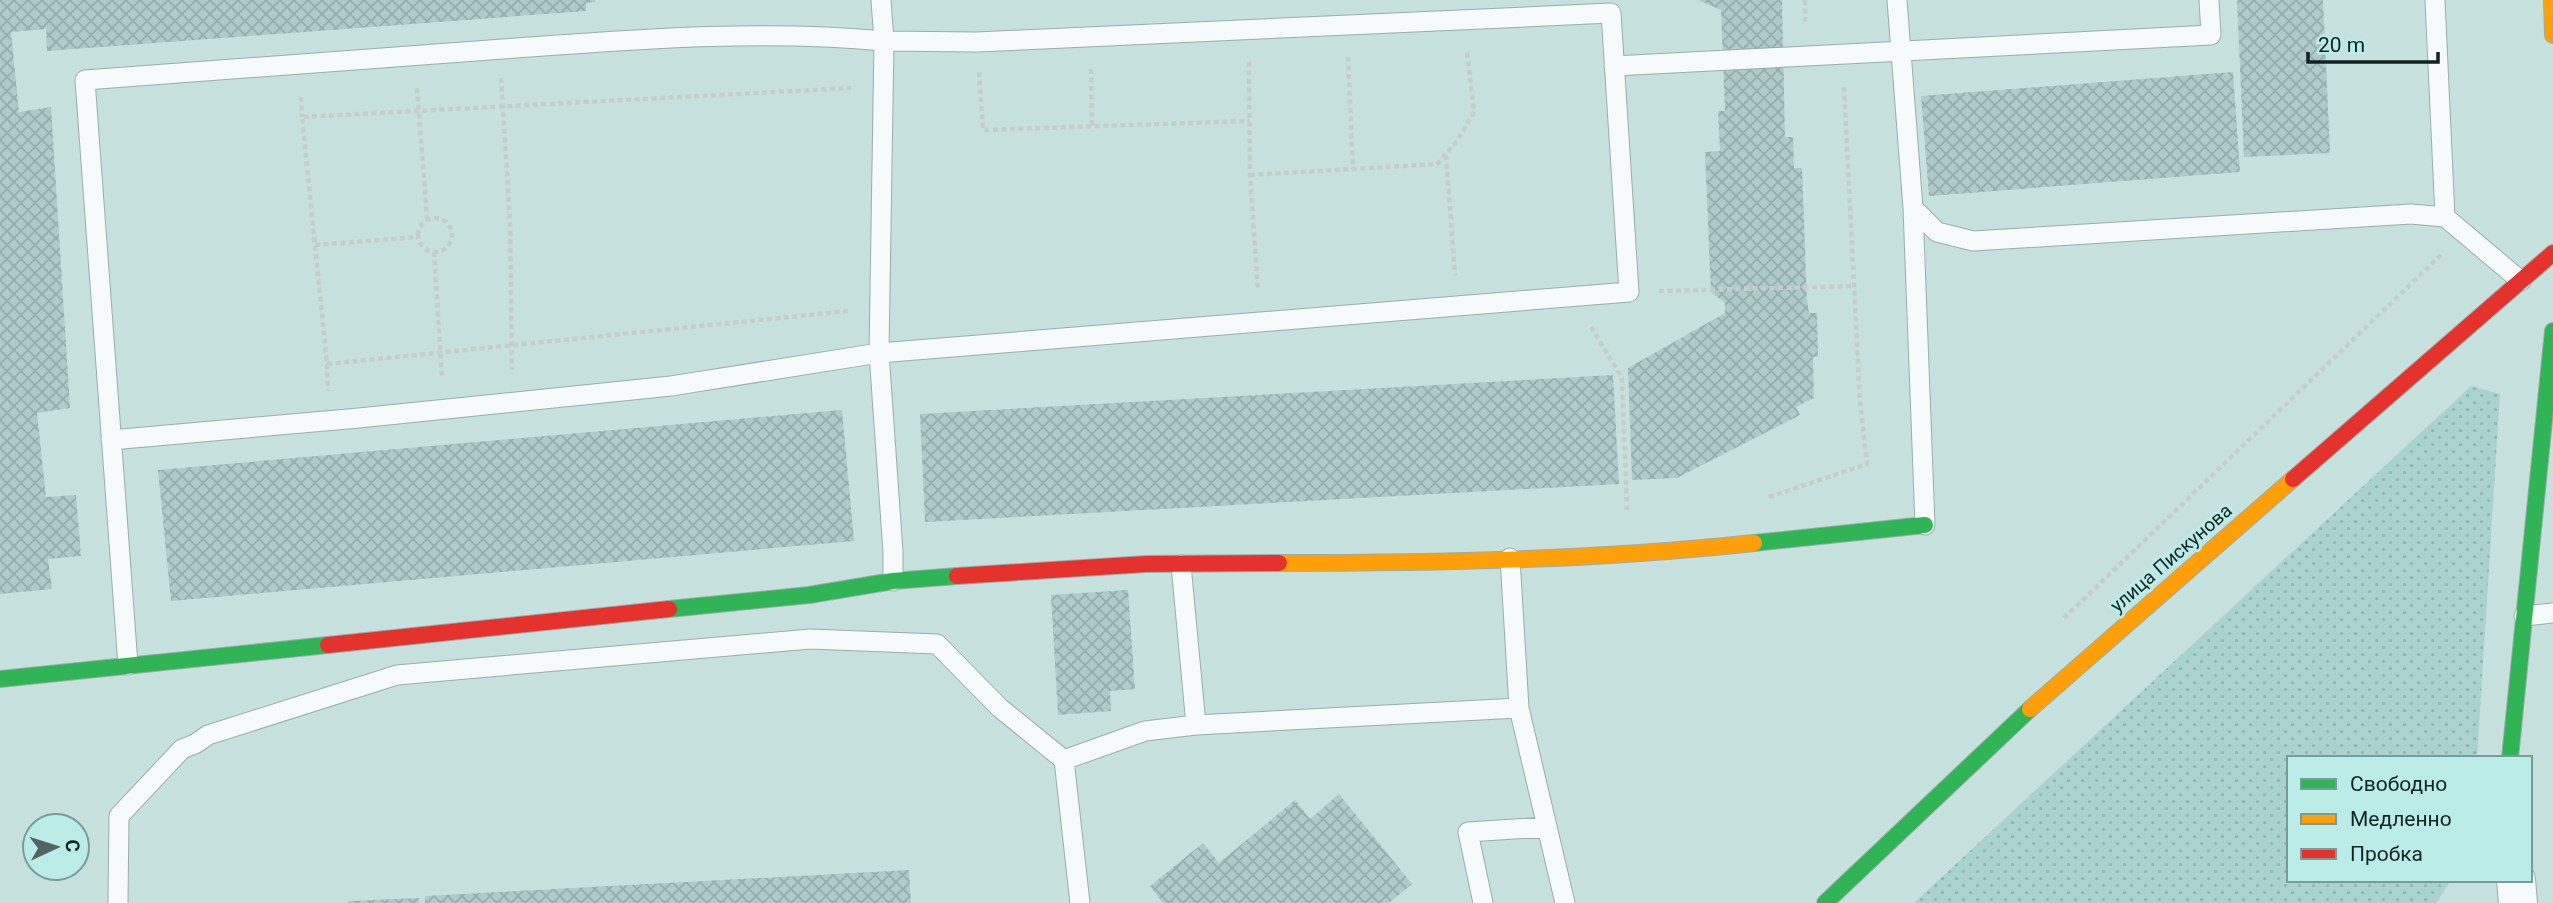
<svg xmlns="http://www.w3.org/2000/svg" width="2553" height="903" font-family="Roboto,sans-serif">
<style>
.grass{fill:url(#grass-dots)}
.building{fill:url(#building-cross-hatch)}
.lines{fill:none;stroke-linecap:round;stroke-linejoin:round}
.lane-casing{stroke:#9aaeac;stroke-width:21}
.street-casing{stroke:#9aaeac;stroke-width:40}
.fast-casing{stroke:#9aaeac;stroke-width:18}
.slow-casing{stroke:#9aaeac;stroke-width:18}
.jam-casing{stroke:#9aaeac;stroke-width:18}
.path{stroke:#c6cecd;stroke-width:4.5;stroke-dasharray:5 3.5;stroke-linecap:butt}
.lane{stroke:#f7fafa;stroke-width:19}
.street{stroke:#f7fafa;stroke-width:38}
.fast{stroke:#30b455;stroke-width:16}
.slow{stroke:#ff9f0a;stroke-width:16}
.jam{stroke:#e5322d;stroke-width:16}
.labels{text-anchor:middle;dominant-baseline:central;stroke-width:6;stroke-linejoin:round;paint-order:stroke}
.street-label{font-size:19px;fill:#112321;stroke:#bcece7}
</style>
<defs>
<pattern id="grass-dots" width="8" height="8" patternUnits="userSpaceOnUse" patternTransform="scale(1.75)"><rect width="8" height="8" fill="#aad3ce"/><path d="M2 2h.1M6 6h.1" fill="none" stroke="#91b5b1" stroke-width="1.8" stroke-linecap="round"/></pattern>
<pattern id="building-cross-hatch" width="8" height="8" patternUnits="userSpaceOnUse" patternTransform="scale(1.75)"><rect width="8" height="8" fill="#aecbc9"/><path d="M0 0l8 8M0 8l8-8" fill="none" stroke="#95aeac"/></pattern>
</defs>
<rect width="100%" height="100%" fill="#c7e1df"/>
<!-- grass -->
<path class="grass" d="M2471,386L2500,394L2477,758H2289V880H2451L2436,903H1914Z"/>
<!-- building -->
<path class="building" d="M0,0H595V2L586,3V11L47,51L46,29L11,32L19,112L51,107L70,408L37,413L46,497L76,495L81,556L48,559L52,589L0,594Z
M1698,0H1782L1785,137H1793L1794,168H1802L1807,300L1809,313H1817L1818,357H1813L1814,398L1796,407L1800,415L1677,478L1632,480L1628,368L1725,313V303L1711,292L1705,152L1720,151L1718,111H1725L1721,10Z
M2237,0H2323L2330,153L2244,157Z
M2233,72L2240,172L1929,196L1921,96Z
M1613,375L1619,484L925,522L920,414Z
M842,410L854,541L171,601L158,470Z
M1128,590L1135,689L1110,691L1111,711L1058,715L1051,595Z
M1339,794L1412,884L1389,903H1163L1150,886L1203,843L1219,863L1295,800L1310,819Z
M909,870L911,903H425V896Z
M419,898V903H348V901Z"/>
<g class="lines">
<defs>
<path id="lane" d="M1897,0L1913,208L1937,232L1973,241L2411,214L2445,217L2521,281
M2435,0L2445,217
M1614,66L2211,35L2209,0
M1913,208L1925,525
M111,440L359,418L671,386L879,353L1629,292L1611,13L977,42L884,41L879,353L893,552V581
M1510,558L1519,708L1565,903
M1181,565L1196,725
M2524,616L2553,613
M128,665L85,80C224,70 363,60 503,49C630,40 757,29 884,41L881,0
M1064,760L1145,731L1196,725L1519,708
M118,903L119,816L182,749L195,744L208,735L397,675L810,639L937,644L1000,708L1064,760L1080,903
M1483,903L1468,832L1547,827"/>
<path id="street" d="M2516,880L2518,903"/>
<path id="fast" d="M1754,543L1925,525
M669,609L809,595L893,581L957,576
M0,679L328,645
M2510,758L2553,331
M1825,903L2030,709"/>
<path id="slow" d="M2552,0L2553,35
M1279,563C1437,563 1597,560 1754,543
M2030,709L2293,479"/>
<path id="jam" d="M2293,479L2553,253
M957,576L1146,564L1279,563
M328,645L669,609"/>
</defs>
<!-- lane casing -->
<use href="#lane" class="lane-casing"/>
<!-- street casing -->
<use href="#street" class="street-casing"/>
<!-- fast casing -->
<use href="#fast" class="fast-casing"/>
<!-- slow casing -->
<use href="#slow" class="slow-casing"/>
<!-- jam casing -->
<use href="#jam" class="jam-casing"/>
<!-- path -->
<path class="path" d="M1805,0V24
M1348,57L1353,169
M1249,62L1250,175L1258,291
M1091,69L1092,126
M979,72L983,130L1249,121
M501,78L510,221L512,370
M417,88L427,219
M301,97L302,117
M1446,155L1455,275
M1250,175L1437,164L1457,141L1474,112L1467,52
M418 235a17 17 0 1 1 34 0a17 17 0 1 1-34 0Z
M315,245L418,237
M434,252L442,377
M1659,291L1854,286
M848,311L327,364L302,117L851,88
M1591,327L1622,378L1627,513
M327,364L328,391
M1769,497L1867,464L1860,402L1844,87
M2064,618L2441,255"/>
<!-- lane -->
<use href="#lane" class="lane"/>
<!-- street -->
<use href="#street" class="street"/>
<!-- fast -->
<use href="#fast" class="fast"/>
<!-- slow -->
<use href="#slow" class="slow"/>
<!-- jam -->
<use href="#jam" class="jam"/>
</g>
<g class="labels">
<!-- street labels -->
<g class="street-label">
<text transform="translate(2171 558) rotate(-41)">улица Пискунова</text>
</g>
</g>
<!-- legend -->
<rect x="2287" y="756" width="245" height="126" fill="#bcece7" stroke="#789c98" stroke-width="2"/>
<rect x="2301" y="779" width="35" height="10" fill="#30b455" stroke="#789c98" stroke-width="2"/>
<text x="2350" y="791" font-size="21" fill="#112321">Свободно</text>
<rect x="2301" y="814" width="35" height="10" fill="#ff9f0a" stroke="#789c98" stroke-width="2"/>
<text x="2350" y="826" font-size="21" fill="#112321">Медленно</text>
<rect x="2301" y="849" width="35" height="10" fill="#e5322d" stroke="#789c98" stroke-width="2"/>
<text x="2350" y="861" font-size="21" fill="#112321">Пробка</text>
<!-- north arrow -->
<g transform="translate(56 847) rotate(86)"><circle r="33" fill="#bcece7" stroke="#789c98" stroke-width="2"/>
<path d="M0-5L12 26L0 18L-12 26Z" fill="#516664"/>
<text y="-10" font-size="19" font-weight="bold" text-anchor="middle" fill="#112321">С</text>
</g>
<!-- scale -->
<path d="M2308 52v10h130v-10" fill="none" stroke="#112321" stroke-width="3.5"/>
<text x="2318" y="52" font-size="21" fill="#112321" stroke="#bcece7" stroke-width="5" paint-order="stroke">20 m</text>
</svg>
